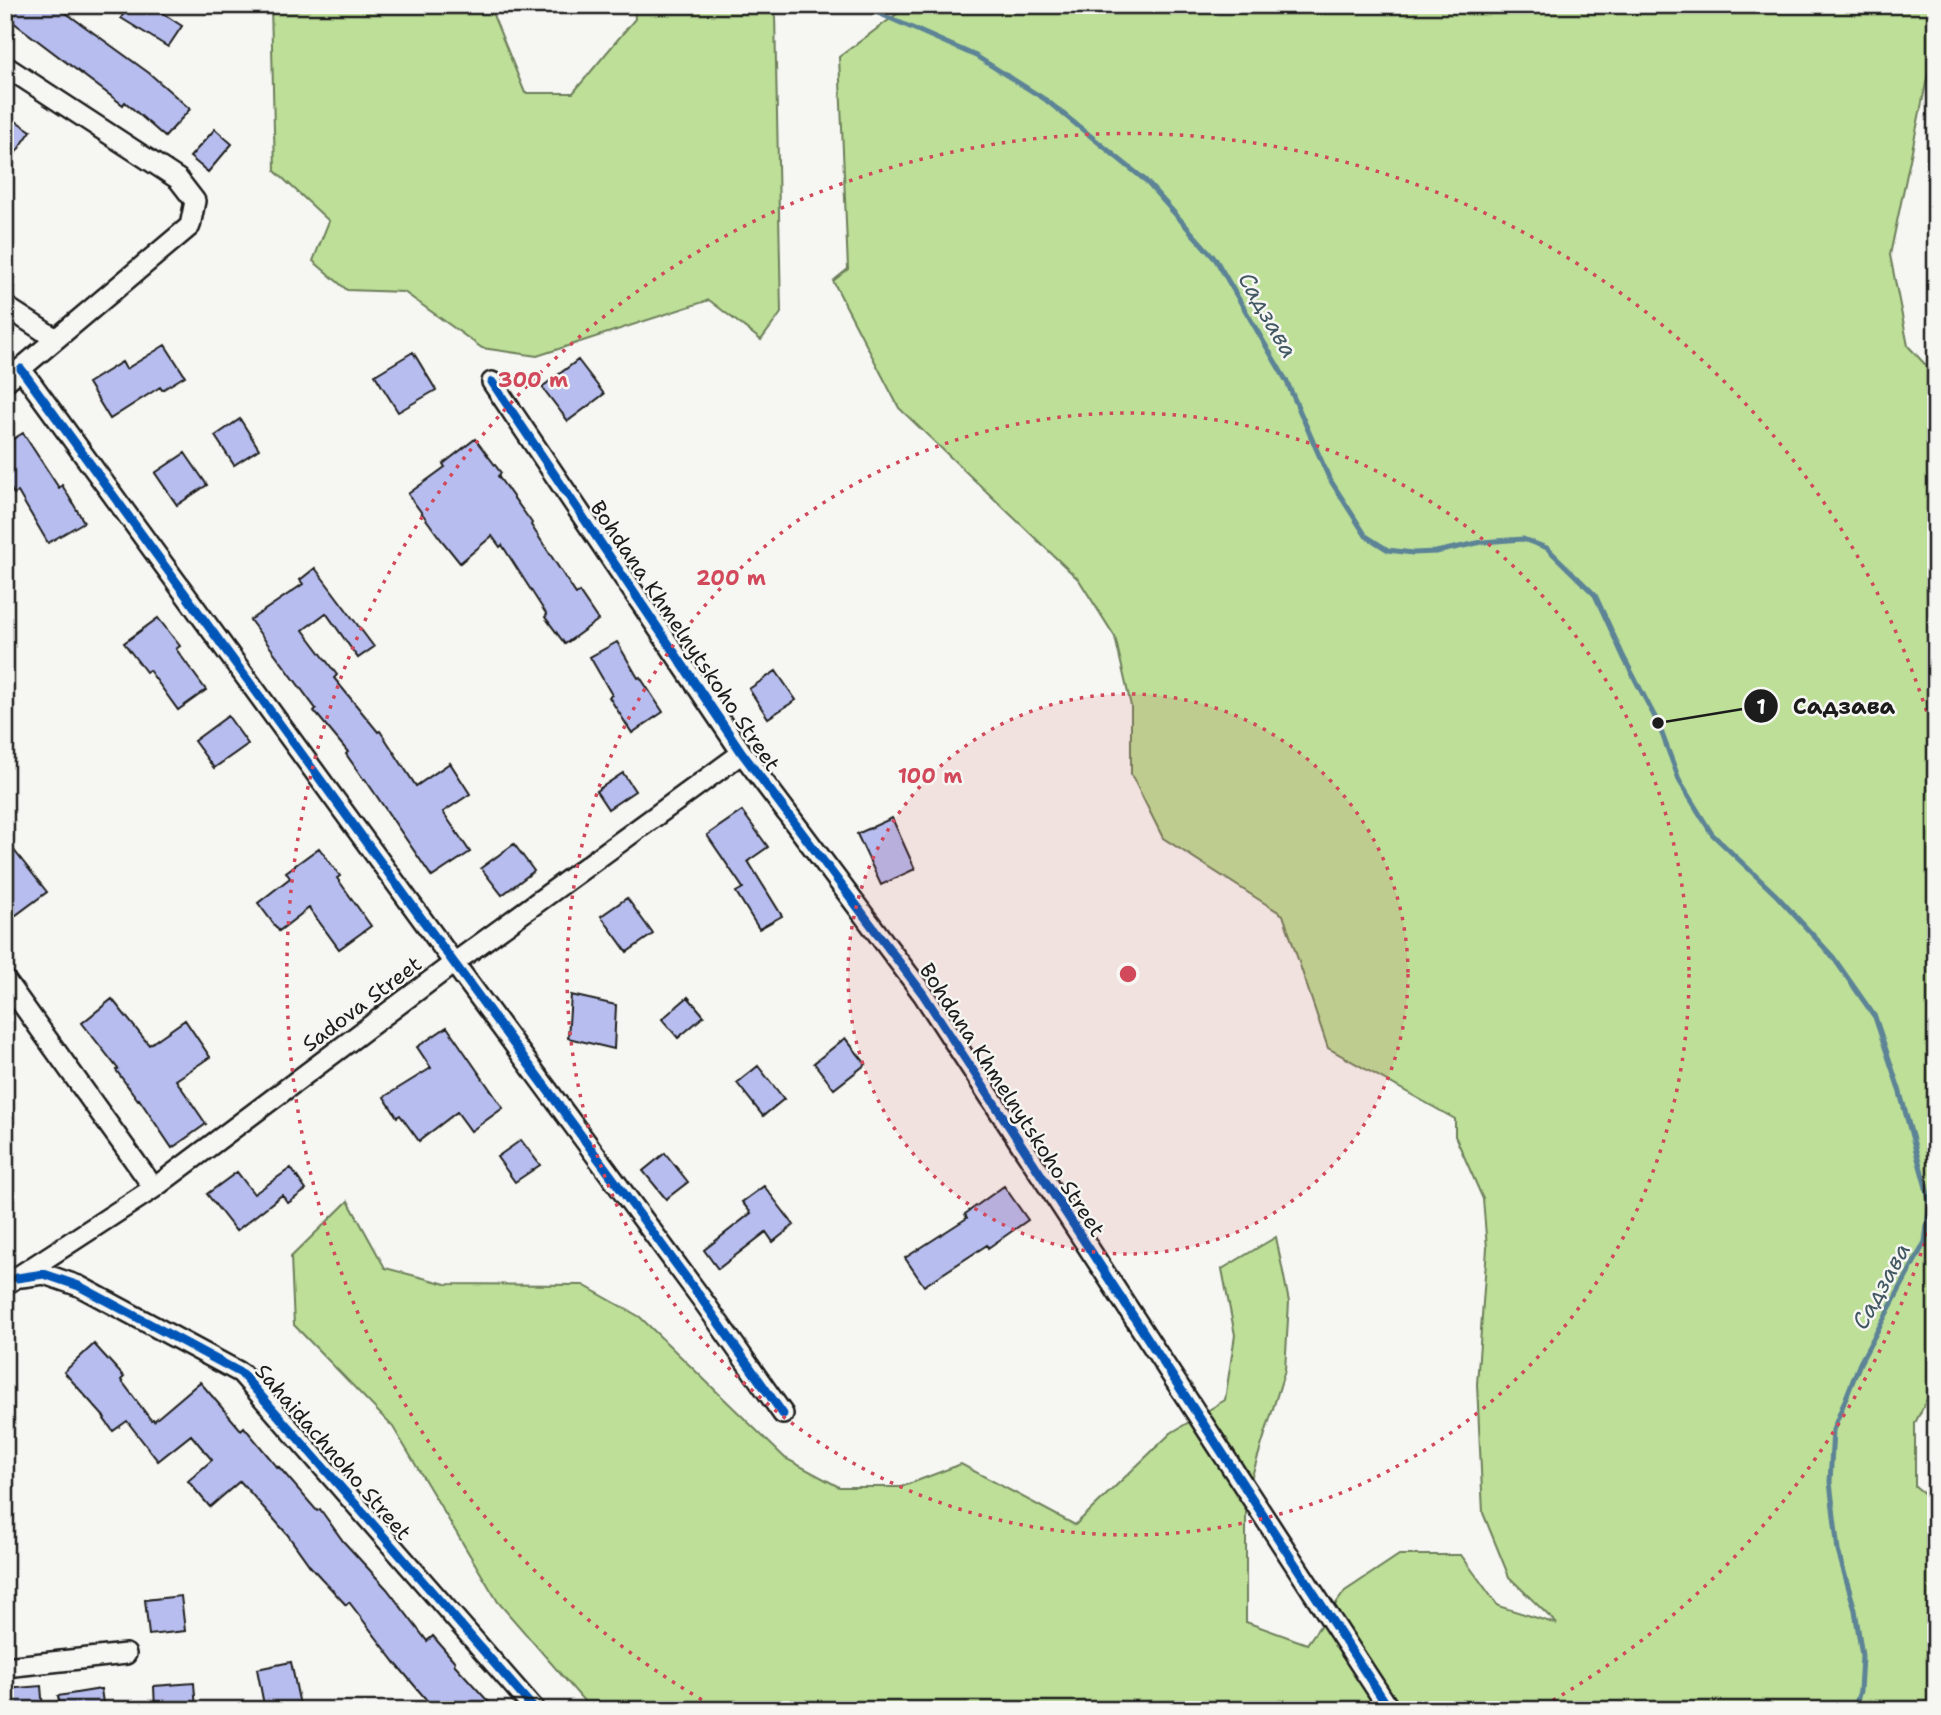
<svg xmlns="http://www.w3.org/2000/svg" width="1941" height="1715" font-family="'Shantell Sans',sans-serif">
<style>
.green{fill:#bddf98;stroke:#6c7e5a;stroke-width:2}
.lines{fill:none;stroke-linecap:round;stroke-linejoin:round}
.stream{stroke:#5c8396;stroke-width:5}
.building{fill:#b7beef;stroke:#1c1c1c;stroke-width:2}
.minor-casing{stroke:#1c1c1c;stroke-width:24}
.minor{stroke:#f6f6f2;stroke-width:19}
.cycleway-casing{stroke:#f6f6f2;stroke-width:13}
.cycleway{stroke:#0057b8;stroke-width:9}
.ring{fill:none;stroke:#d1495b;stroke-width:3.5;stroke-dasharray:3.5 7}
.labels{text-anchor:middle;dominant-baseline:central;stroke-width:5;stroke-linejoin:round;paint-order:stroke}
.street-label{font-size:21px;fill:#1c1c1c;stroke:#f6f6f2}
.water-label{font-size:23px;font-style:italic;fill:#415863;stroke:#f6f6f2}
.centre{fill:#d1495b;stroke:#f6f6f2;stroke-width:3.5}
.ring-label{font-size:21px;text-anchor:middle;font-weight:bold;fill:#d1495b;stroke:#f6f6f2;stroke-width:5;stroke-linejoin:round;paint-order:stroke}
.leader{fill:none;stroke:#1c1c1c;stroke-width:2.5}
.callout-dot{fill:#1c1c1c;stroke:#f6f6f2;stroke-width:2.5}
.mark-label{font-size:21px;text-anchor:middle;font-weight:bold;fill:#fff}
.callout-label{font-size:23px;text-anchor:middle;font-weight:bold;fill:#1c1c1c;stroke:#f6f6f2;stroke-width:5;stroke-linejoin:round;paint-order:stroke}
</style>
<rect width="100%" height="100%" fill="#f6f6f2"/>
<filter id="ink" filterUnits="userSpaceOnUse"><feTurbulence type="fractalNoise" baseFrequency=".0143" numOctaves="2"/><feDisplacementMap in="SourceGraphic" scale="14" xChannelSelector="R" yChannelSelector="G"/><feConvolveMatrix kernelMatrix="1 2 1 2 8 2 1 2 1" color-interpolation-filters="sRGB"/></filter>
<g filter="url(#ink)">
<!-- green -->
<path class="green" d="M271,5H489L525,93H573L635,19L634,5H770L775,14L781,313L761,340L709,300L537,356L482,348L404,292L347,290L313,261L329,221L275,171Z
M909,5H1936V36L1890,255L1908,346L1936,376V1382L1915,1423V1486L1936,1503V1710H596L590,1708L498,1602L393,1427L294,1325L291,1257L348,1201L385,1268L446,1284L583,1285L640,1317L785,1458L839,1487H901L961,1464L1075,1525L1171,1433L1225,1400L1235,1335L1222,1269L1276,1237L1289,1302L1285,1370L1246,1495V1622L1307,1644L1345,1591L1399,1555H1461L1498,1606L1557,1624L1509,1577L1483,1513L1477,1384L1487,1248L1483,1199L1455,1136V1119L1328,1048L1283,915L1163,838L1131,774V706L1115,637L1079,580L899,408L833,281L848,269L839,57Z"/>
<g class="lines">
<!-- stream -->
<path class="stream" d="M860,5L976,56L1046,100L1145,180L1216,260L1287,382L1329,478L1366,536L1388,550L1413,553L1436,552L1482,542L1523,539L1547,548L1595,595L1624,658L1658,723L1680,782L1712,834L1777,896L1833,957L1875,1017L1899,1089L1930,1202L1925,1242L1860,1363L1833,1430L1830,1482L1838,1551L1855,1610L1862,1656L1860,1691L1854,1710"/>
</g>
<!-- building -->
<path class="building" d="M5,5H55L149,73L190,109L165,137L125,102L123,105L5,16Z
M129,5H150L182,26L168,47L121,18Z
M5,114L31,131L5,168Z
M215,129L232,144L208,172L190,157Z
M165,345L185,376L162,390L160,387L110,419L88,383L122,362L126,369Z
M413,352L436,390L398,412L375,375Z
M578,360L604,394L568,421L542,387Z
M240,419L259,449L234,465L215,436Z
M23,433L59,488L62,485L84,522L48,543L18,492L14,494L5,480V444Z
M475,439L501,473L498,476L532,523L531,525L576,594L579,592L598,620L565,644L545,617L547,615L502,545L500,547L492,536L460,563L439,537L408,494L445,467L443,464Z
M185,453L207,485L177,505L155,473Z
M315,568L374,647L358,658L326,613L303,630L337,675L334,678L378,732L380,731L416,786L450,763L470,794L443,812L470,852L432,877L365,779L364,780L346,754L348,752L314,711L316,709L250,620L303,584L300,580Z
M158,618L180,646L176,649L206,690L178,710L149,670L146,672L124,643Z
M617,642L638,678L640,677L663,712L632,733L609,697L612,695L590,657Z
M776,671L796,700L768,718L749,689Z
M228,716L248,744L214,768L194,741Z
M623,773L635,791L608,809L596,791Z
M742,811L768,847L748,861L782,916L759,929L736,892L743,888L707,835Z
M892,818L915,869L881,885L857,834Z
M5,839L47,892L12,918L5,909Z
M514,844L534,871L502,895L481,868Z
M319,848L340,876L337,878L371,926L339,949L309,908L279,931L258,903L290,878L286,872Z
M627,898L653,934L627,952L601,916Z
M571,995L616,1005L614,1049L568,1038Z
M688,997L704,1016L678,1038L662,1019Z
M112,999L149,1045L185,1020L210,1057L176,1080L206,1124L172,1148L139,1099L138,1100L116,1070L118,1069L82,1023Z
M447,1027L503,1108L471,1131L457,1112L419,1141L400,1115L397,1117L384,1097L431,1068L417,1047Z
M845,1038L866,1064L834,1089L814,1063Z
M758,1066L784,1099L763,1116L737,1083Z
M521,1140L540,1165L515,1182L497,1157Z
M665,1153L688,1182L666,1199L643,1171Z
M291,1168L306,1190L288,1203L282,1195L236,1231L207,1194L237,1172L254,1194Z
M764,1186L794,1225L773,1242L766,1232L718,1269L704,1250L751,1213L742,1202Z
M1004,1186L1028,1220L988,1248L987,1245L924,1286L905,1258L967,1218L965,1214Z
M94,1344L124,1377L121,1380L151,1420L153,1419L154,1421L200,1382L241,1430L244,1427L278,1468L279,1467L317,1511L320,1509L343,1541L387,1589L427,1641L433,1636L455,1662L454,1664L496,1710H435L398,1666L349,1602L346,1605L310,1566L287,1534L240,1481L210,1507L188,1481L212,1460L191,1435L158,1461L127,1421L113,1431L104,1419L105,1418L64,1372Z
M181,1596L185,1631L149,1635L145,1600Z
M291,1662L301,1710H265L257,1669Z
M194,1683L196,1710H155L154,1686Z
M41,1686L43,1709L5,1710V1689Z
M101,1689L104,1710H61L58,1696Z"/>
<g class="lines">
<defs>
<path id="minor" d="M5,66L178,179L195,201L190,226L5,382
M5,306L56,339
M21,369L454,963L701,1298L783,1414
M492,382L742,753L923,994L1390,1710
M5,980L154,1188
M21,1277L44,1274L79,1286L241,1373L535,1710
M5,1285L154,1188L454,963L742,753
M5,1667L126,1654"/>
</defs>
<!-- minor casing -->
<use href="#minor" class="minor-casing"/>
<!-- minor -->
<use href="#minor" class="minor"/>
<defs>
<path id="cycleway" d="M21,369L454,963L701,1298L783,1414
M492,382L742,753L923,994L1390,1710
M17,1278L44,1274L79,1286L241,1373L535,1710"/>
</defs>
<!-- cycleway casing -->
<use href="#cycleway" class="cycleway-casing"/>
<!-- cycleway -->
<use href="#cycleway" class="cycleway"/>
</g>
</g>
<!-- distance rings -->
<circle cx="1128" cy="974" r="280" fill="#d1495b" fill-opacity=".12"/>
<g class="ring">
<circle cx="1128" cy="974" r="280"/>
<circle cx="1128" cy="974" r="561"/>
<path d="M1934 1213A841 841 0 0 1 1536 1710M720 1710A841 841 0 1 1 1934 735"/>
</g>
<g class="labels">
<!-- street labels -->
<g class="street-label">
<text transform="translate(685 636) rotate(56)">Bohdana Khmelnytskoho Street</text>
<text transform="translate(362 1004) rotate(-37)">Sadova Street</text>
<text transform="translate(1012 1100) rotate(57)">Bohdana Khmelnytskoho Street</text>
<text transform="translate(333 1452) rotate(49)">Sahaidachnoho Street</text>
</g>
<!-- water labels -->
<g class="water-label">
<text transform="translate(1268 315) rotate(60)">Садзава</text>
<text transform="translate(1881 1286) rotate(-61)">Садзава</text>
</g>
</g>
<circle cx="1128" cy="974" r="10" class="centre"/>
<g class="ring-label">
<text x="533" y="387">300 m</text>
<text x="731" y="585">200 m</text>
<text x="930" y="783">100 m</text>
</g>
<!-- callouts -->
<path class="leader" d="M1658 723L1761 706"/>
<g class="callout-dot">
<circle cx="1658" cy="723" r="7"/>
<circle cx="1761" cy="706" r="18"/>
</g>
<g class="mark-label">
<text x="1761" y="714">1</text>
</g>
<g class="callout-label">
<text x="1844" y="714">Садзава</text>
</g>
<!-- margin -->
<rect width="1941" height="1715" fill="none" stroke="#f6f6f2" stroke-width="28"/>
<rect x="14" y="14" width="1913" height="1687" fill="none" stroke="#1c1c1c" stroke-width="2.5" filter="url(#ink)"/>
</svg>
